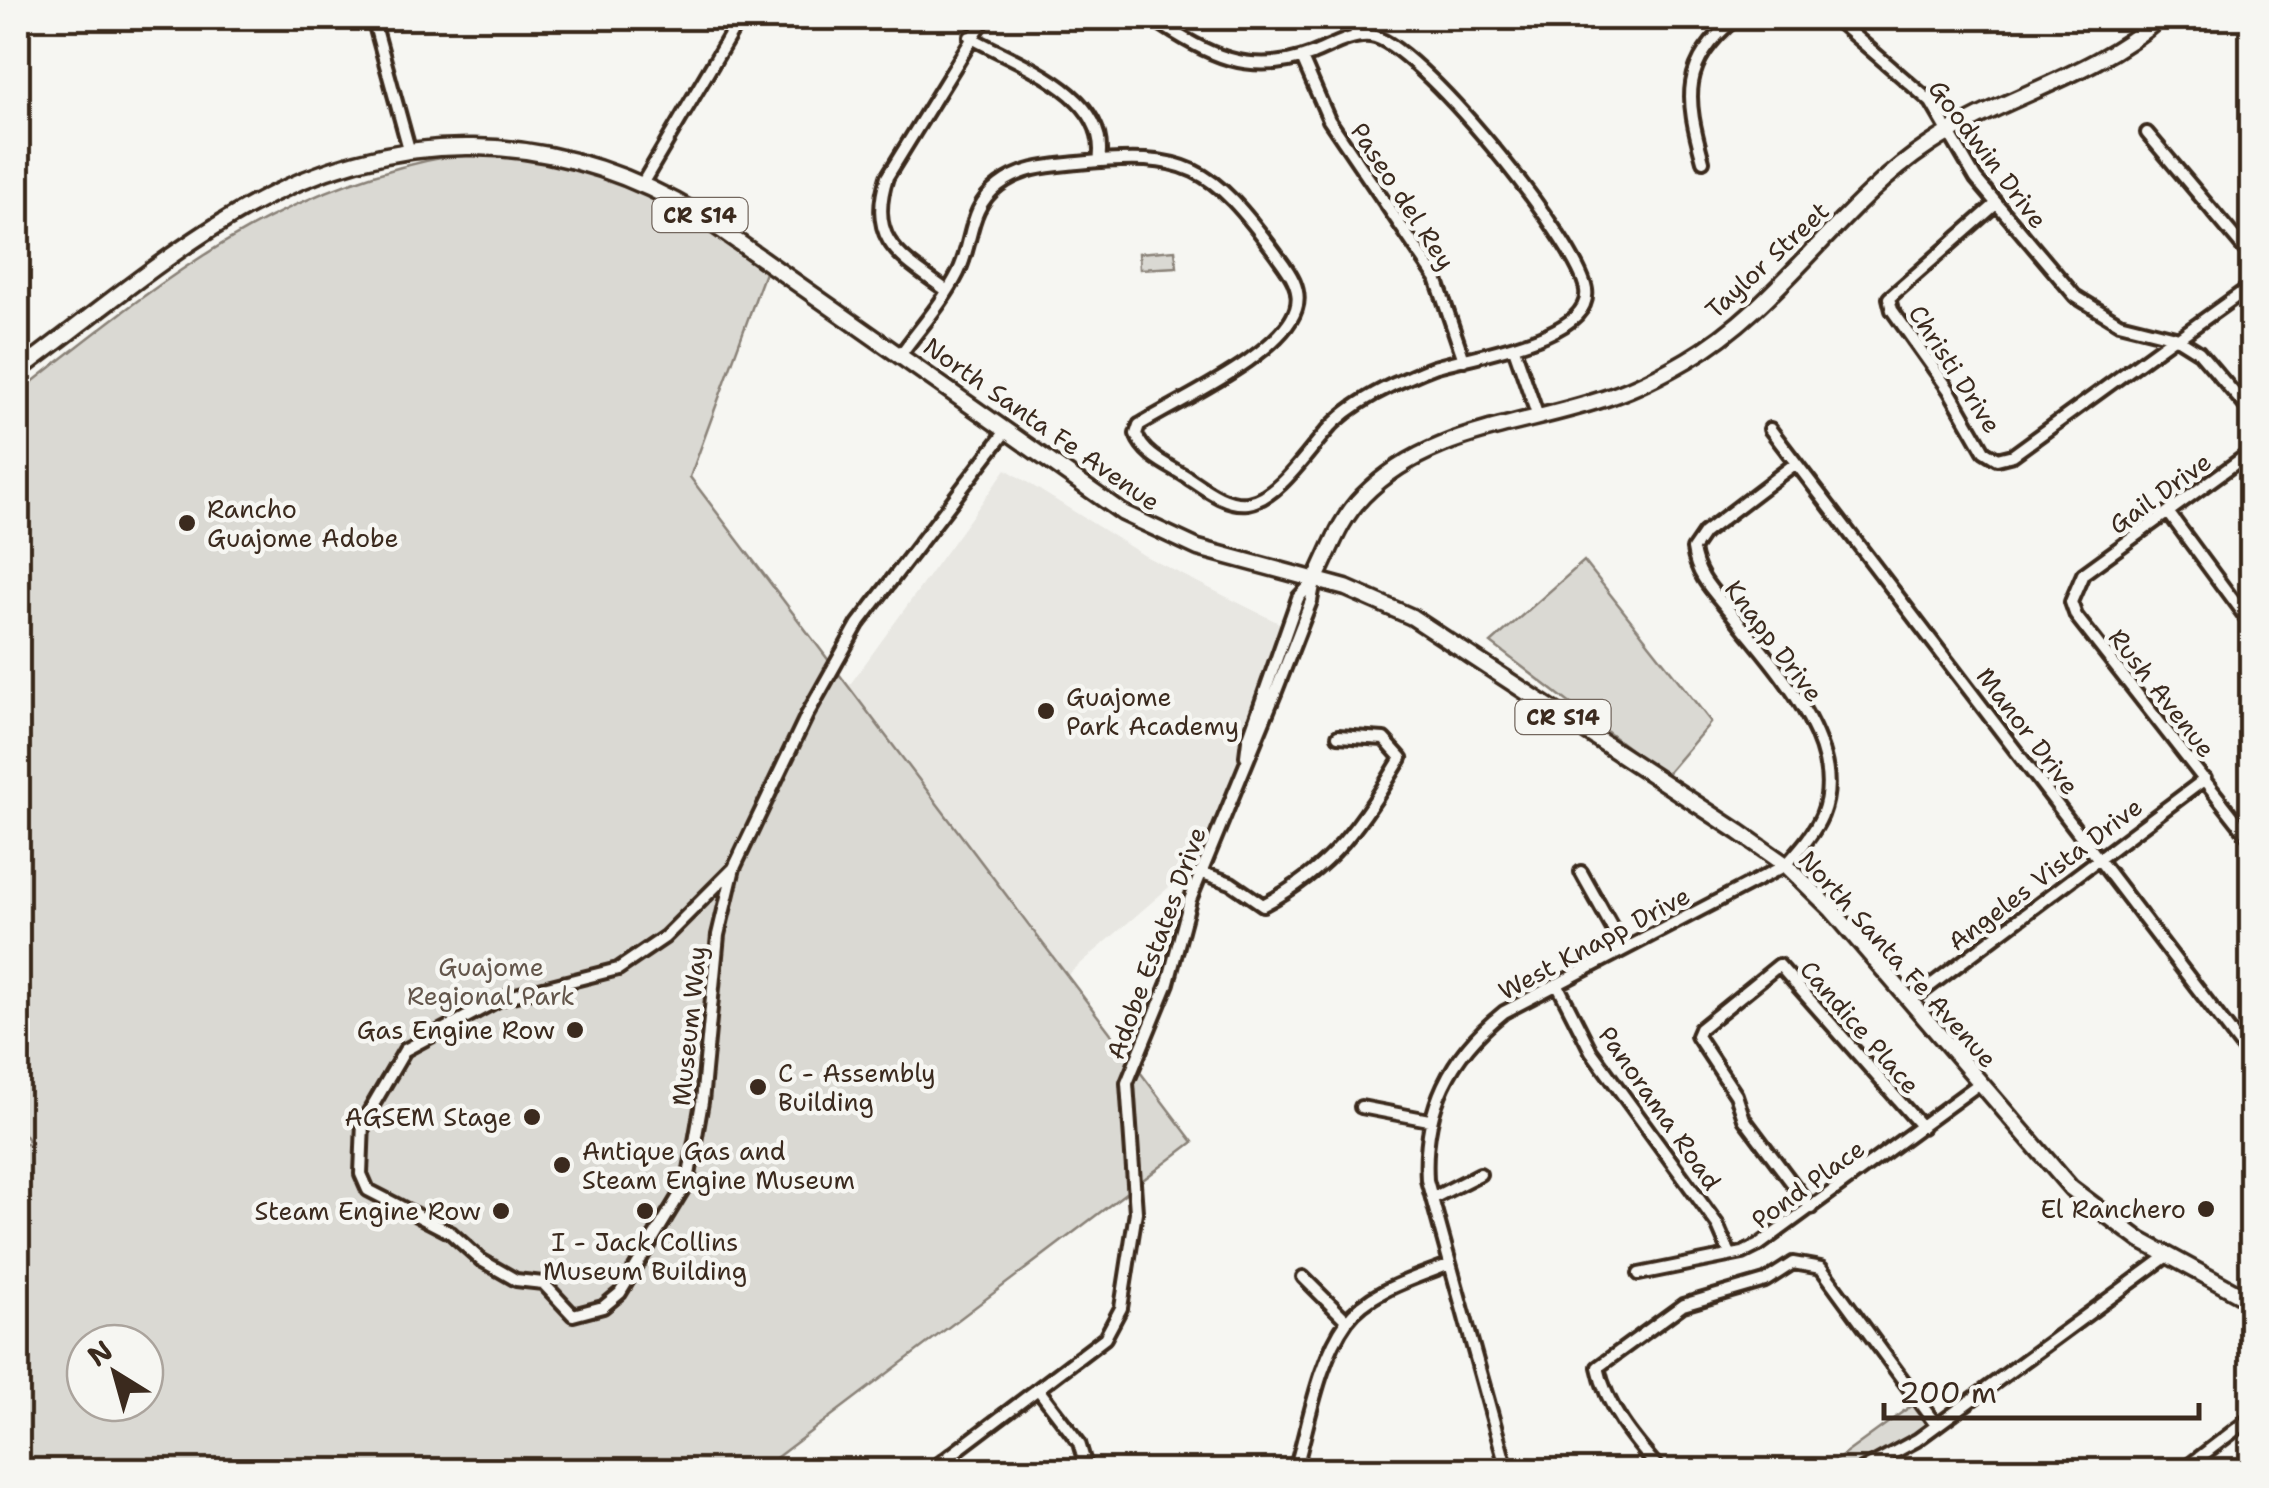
<svg xmlns="http://www.w3.org/2000/svg" width="2269" height="1488" font-family="'Shantell Sans',sans-serif">
<style>
.built{fill:#e8e7e2}
.green{fill:#dad9d3;stroke:#8a8278;stroke-width:2.5;fill-rule:evenodd}
.lines{fill:none;stroke-linecap:round;stroke-linejoin:round}
.minor-casing{stroke:#3b2a1e;stroke-width:18}
.major-casing{stroke:#3b2a1e;stroke-width:21}
.minor{stroke:#f6f6f2;stroke-width:10}
.major{stroke:#f6f6f2;stroke-width:14}
.poi-dot{fill:#3b2a1e;stroke:#f6f6f2;stroke-width:4}
.labels{text-anchor:middle;dominant-baseline:central;stroke-width:9;stroke-linejoin:round;paint-order:stroke}
.shield{fill:#f6f6f2;stroke:#73675e;stroke-width:2.5}
.shield-label{font-size:22px;font-weight:bold;fill:#3b2a1e}
.street-label{font-size:25px;fill:#3b2a1e;stroke:#f6f6f2}
.poi-label{font-size:25px;fill:#3b2a1e;stroke:#f6f6f2;text-anchor:start}
.park-label{font-size:25px;fill:#63564b;stroke:#f6f6f2}
</style>
<rect width="100%" height="100%" fill="#f6f6f2"/>
<filter id="ink" filterUnits="userSpaceOnUse"><feTurbulence type="fractalNoise" baseFrequency=".01" numOctaves="2"/><feDisplacementMap in="SourceGraphic" scale="20" xChannelSelector="R" yChannelSelector="G"/><feConvolveMatrix kernelMatrix="1 2 1 2 8 2 1 2 1" color-interpolation-filters="sRGB"/></filter>
<g filter="url(#ink)">
<!-- built -->
<path class="built" d="M1006,469L1145,556L1295,631L1198,862L1055,986L804,748Z"/>
<!-- green -->
<path class="green" d="M456,155C479,156 503,154 525,157C616,168 694,216 767,267L690,477L1193,1142L760,1470H18V1144H31L18,1126V393C160,282 272,187 456,155ZM85,1343H145V1403H85Z
M1175,250L1177,267L1140,269L1139,253Z
M1584,561L1711,722L1665,776L1491,643Z
M1915,1403L1936,1432L1884,1470H1823Z"/>
<g class="lines">
<defs>
<path id="minor" d="M373,18L409,149
M1834,18L1931,102L1976,179L2075,296L2119,323L2175,337L2199,352L2252,414
M970,37C1016,63 1111,94 1099,161
M1355,37L1358,18
M1302,58L1329,120L1436,278L1464,360
M2147,133L2252,258
M1703,161C1685,96 1681,64 1736,18
M642,184L740,18
M1996,204L1889,298L1892,310L1949,390L1984,451L1997,459L2013,455L2175,337
M946,290C899,256 867,240 887,177L985,18
M2177,339L2252,285
M1514,348L1538,417
M901,354C920,328 944,301 958,273C974,241 967,209 999,185C1023,167 1049,166 1078,163C1187,152 1211,165 1276,254C1287,269 1303,288 1296,309C1281,355 1179,400 1139,425L1136,434C1144,456 1168,465 1187,477C1205,489 1226,506 1248,503C1281,498 1311,445 1335,422C1351,407 1373,394 1392,385C1406,379 1420,372 1434,367C1467,356 1593,339 1586,290C1579,243 1415,39 1370,36C1351,34 1330,47 1312,54C1250,78 1204,54 1152,18
M1770,429L2252,1060
M2252,451L2083,574L2071,602L2076,616L2252,841
M2168,512L2252,626
M1246,756L1248,740L1298,598L1313,582
M734,868L665,937L618,969L500,999L405,1050L363,1122L361,1174L368,1190L451,1233L481,1260L516,1280L543,1283L573,1315L603,1307L620,1293L688,1181L702,1102L718,935L734,868L807,715L858,624L1006,431
M1200,872L1231,883L1263,905C1332,869 1362,823 1401,758L1384,739L1338,736
M1581,872L1624,949
M1557,984L1591,1051L1717,1224L1730,1254
M1910,1001L2205,779
M1361,1107L1429,1120
M1433,1198L1480,1174
M1811,1208L1744,1119L1736,1095L1697,1036L1700,1029L1779,965L1922,1127
M1639,1274L1743,1253L1759,1245L1980,1083
M1303,1277L1347,1321
M1038,1389L1079,1443L1087,1470
M931,1470L1105,1338L1121,1308L1136,1212L1127,1083L1168,983L1190,900L1276,691L1311,601L1315,580
M1295,1470C1309,1424 1318,1361 1347,1321C1370,1290 1416,1278 1450,1264
M1507,1470L1427,1180C1423,1109 1449,1056 1504,1012L1786,865C1799,850 1814,834 1822,815C1850,745 1771,663 1731,613C1713,591 1697,577 1693,549L1704,533L1796,463
M1660,1470C1634,1440 1606,1407 1598,1367L1683,1305L1765,1281L1793,1263L1821,1268L1936,1425
M1862,1470L1917,1440L2167,1256
M2183,1470L2252,1417"/>
<path id="major" d="M18,371C90,318 169,251 246,208C395,124 553,127 700,215L1123,513L1198,548L1346,588L1412,617L1739,832L1786,865L1831,909L2071,1188L2140,1240L2252,1301
M1315,580C1330,551 1339,520 1363,496C1430,427 1526,427 1612,396C1638,387 1663,374 1687,360C1782,305 1838,205 1929,145C2003,95 2090,79 2160,18"/>
</defs>
<!-- minor casing -->
<use href="#minor" class="minor-casing"/>
<!-- major casing -->
<use href="#major" class="major-casing"/>
<!-- minor -->
<use href="#minor" class="minor"/>
<!-- major -->
<use href="#major" class="major"/>
</g>
</g>
<!-- markers -->
<g class="poi-dot">
<circle cx="187" cy="523" r="10"/>
<circle cx="1046" cy="711" r="10"/>
<circle cx="575" cy="1030" r="10"/>
<circle cx="758" cy="1087" r="10"/>
<circle cx="532" cy="1117" r="10"/>
<circle cx="562" cy="1165" r="10"/>
<circle cx="2206" cy="1209" r="10"/>
<circle cx="501" cy="1211" r="10"/>
<circle cx="645" cy="1211" r="10"/>
</g>
<g class="labels">
<!-- shield labels -->
<g class="shield">
<rect x="652.5" y="198" width="95" height="34" rx="8"/>
<rect x="1515.5" y="700" width="95" height="34" rx="8"/>
</g>
<g class="shield-label">
<text x="700" y="215">CR S14</text>
<text x="1563" y="717">CR S14</text>
</g>
<!-- street labels -->
<g class="street-label">
<text transform="translate(1988 154) rotate(53)">Goodwin Drive</text>
<text transform="translate(1403 196) rotate(57)">Paseo del Rey</text>
<text transform="translate(1767 260) rotate(-43)">Taylor Street</text>
<text transform="translate(1955 369) rotate(57)">Christi Drive</text>
<text transform="translate(1042 424) rotate(35)">North Santa Fe Avenue</text>
<text transform="translate(2160 493) rotate(-36)">Gail Drive</text>
<text transform="translate(1774 641) rotate(53)">Knapp Drive</text>
<text transform="translate(2162 693) rotate(52)">Rush Avenue</text>
<text transform="translate(2028 731) rotate(53)">Manor Drive</text>
<text transform="translate(2045 874) rotate(-37)">Angeles Vista Drive</text>
<text transform="translate(1156 943) rotate(-70)">Adobe Estates Drive</text>
<text transform="translate(1594 943) rotate(-28)">West Knapp Drive</text>
<text transform="translate(1898 959) rotate(48)">North Santa Fe Avenue</text>
<text transform="translate(689 1026) rotate(-84)">Museum Way</text>
<text transform="translate(1860 1027) rotate(49)">Candice Place</text>
<text transform="translate(1660 1108) rotate(55)">Panorama Road</text>
<text transform="translate(1808 1184) rotate(-36)">Pond Place</text>
</g>
<!-- poi labels -->
<g class="poi-label">
<text x="207" y="509">Rancho<tspan x="207" dy="29">Guajome Adobe</tspan></text>
<text x="1066" y="697">Guajome<tspan x="1066" dy="29">Park Academy</tspan></text>
<text x="555" y="1030" text-anchor="end">Gas Engine Row</text>
<text x="778" y="1073">C - Assembly<tspan x="778" dy="29">Building</tspan></text>
<text x="512" y="1117" text-anchor="end">AGSEM Stage</text>
<text x="582" y="1151">Antique Gas and<tspan x="582" dy="29">Steam Engine Museum</tspan></text>
<text x="2186" y="1209" text-anchor="end">El Ranchero</text>
<text x="481" y="1211" text-anchor="end">Steam Engine Row</text>
<text x="645" y="1242" text-anchor="middle">I - Jack Collins<tspan x="645" dy="29">Museum Building</tspan></text>
</g>
<!-- park labels -->
<g class="park-label">
<text x="491" y="967">Guajome<tspan x="491" dy="29">Regional Park</tspan></text>
</g>
</g>
<!-- margin -->
<rect width="2269" height="1488" fill="none" stroke="#f6f6f2" stroke-width="60"/>
<rect x="30" y="30" width="2209" height="1428" fill="none" stroke="#3b2a1e" stroke-width="4" filter="url(#ink)"/>
<!-- north arrow -->
<g transform="translate(115 1373) rotate(323)"><circle r="48" fill="#f6f6f2" stroke="#aba49d" stroke-width="2.5"/>
<path d="M0-8L18 38L0 25L-18 38Z" fill="#3b2a1e"/>
<text y="-15" font-size="28" font-weight="bold" text-anchor="middle" fill="#3b2a1e">N</text>
</g>
<!-- scale -->
<path d="M1884 1403v15h315v-15" fill="none" stroke="#3b2a1e" stroke-width="5"/>
<text x="1899" y="1403" font-size="30" fill="#3b2a1e" stroke="#f6f6f2" stroke-width="8" paint-order="stroke">200 m</text>
</svg>
